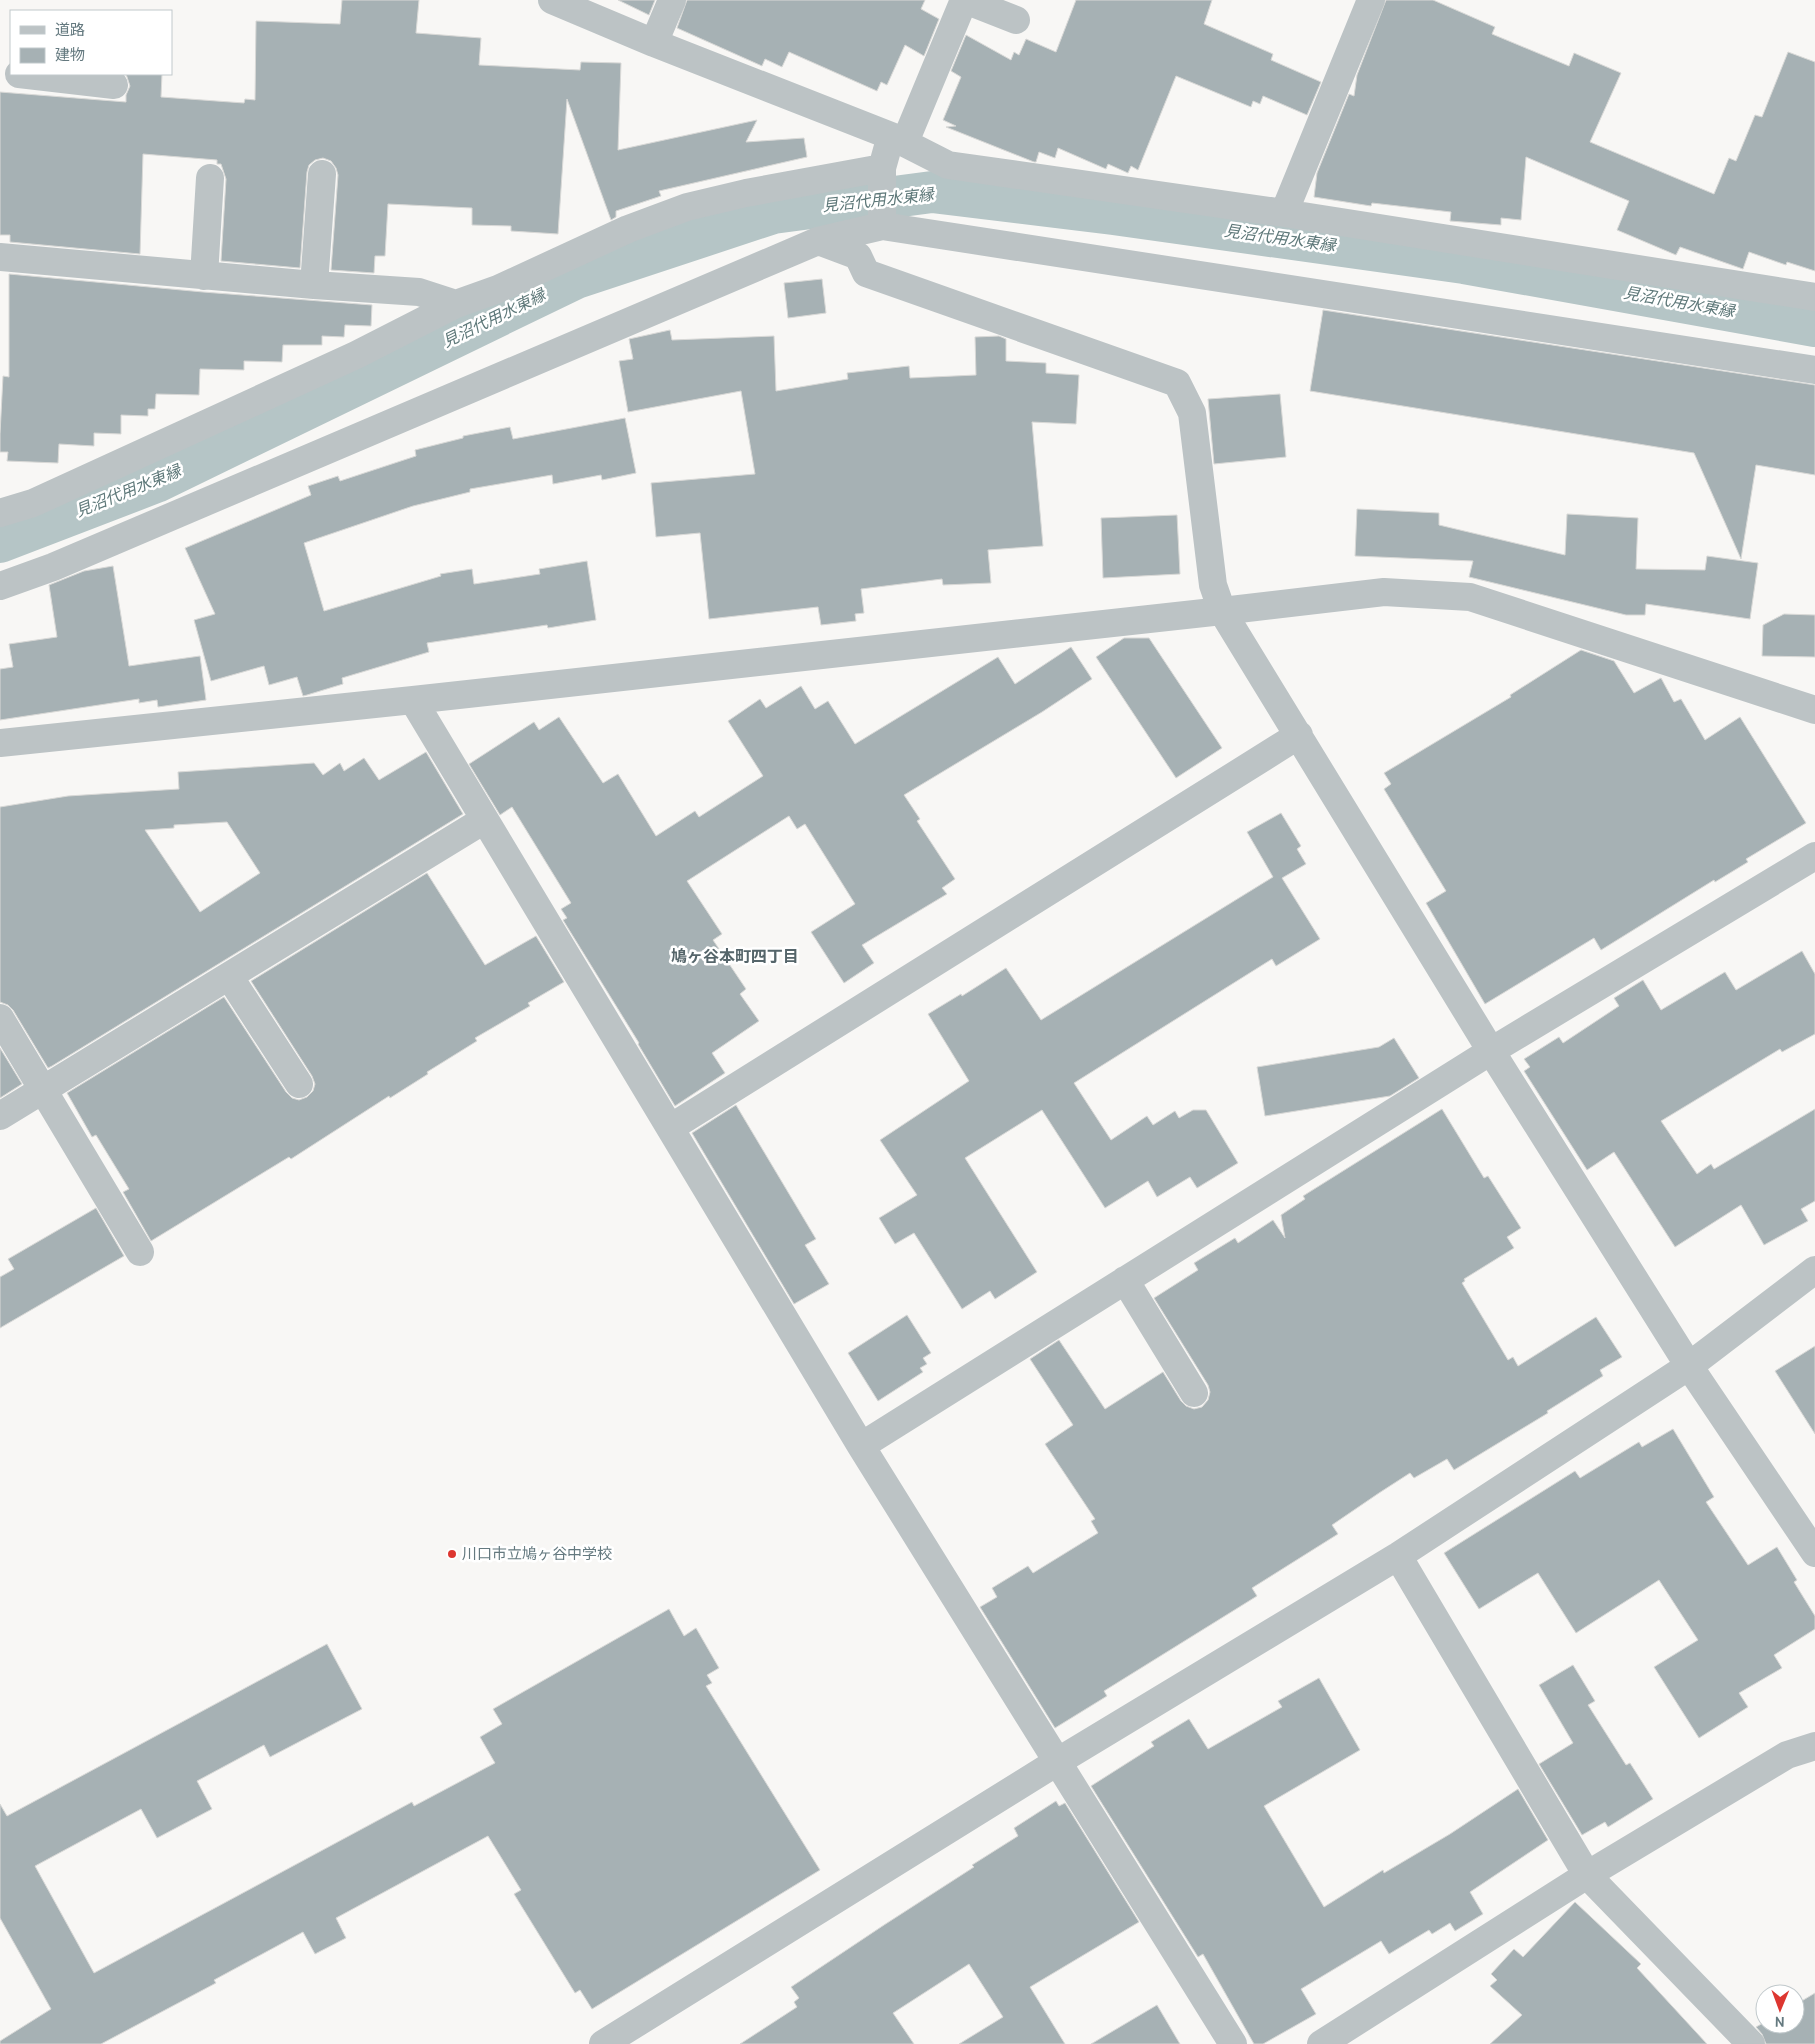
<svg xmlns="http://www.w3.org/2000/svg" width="1815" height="2044" font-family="Cabin,'Noto Sans JP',sans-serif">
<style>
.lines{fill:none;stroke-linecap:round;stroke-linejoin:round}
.canal{stroke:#b5c5c6;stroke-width:42}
.building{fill:#a6b1b4;stroke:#d9d9d7;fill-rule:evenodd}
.minor{stroke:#bcc3c5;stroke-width:28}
.poi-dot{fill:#dd3630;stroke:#fff;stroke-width:2}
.labels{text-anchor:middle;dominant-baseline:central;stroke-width:5;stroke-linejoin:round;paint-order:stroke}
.poi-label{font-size:15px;fill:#64797f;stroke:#fff;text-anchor:start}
.water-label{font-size:16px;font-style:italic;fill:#5e7879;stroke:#fff}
.neighbourhood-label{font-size:16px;font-weight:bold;fill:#55656a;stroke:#fff}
</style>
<rect width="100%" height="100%" fill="#f8f7f5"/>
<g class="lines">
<!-- canal -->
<path class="canal" d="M0,542L156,482L576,278L773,213L932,192L1113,214L1464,263L1815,326"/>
</g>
<!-- building -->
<path class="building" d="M342,0H419L416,33L481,38L479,65L580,70L581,62L621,63L618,150L757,120L746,142L804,138L807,157L659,191L661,196L616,211V217L611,220L567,99L558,234L511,231V226L472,225V208L388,204L385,256H375L374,273L331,270L338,175L336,168L331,161L323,158L315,160L309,165L307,172L300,268L221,261L226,179L221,164H217V160L143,154L140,254L10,242V235H0V92L126,102V95L130,86L126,74H162L161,97L244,103L245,99L255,100L256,21L340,24Z
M618,0H655L649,15Z
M687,0H925L921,9L939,19L924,56L905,45L887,85L881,82L877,91L789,52L782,67L765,59L762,66L677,28Z
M1076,0H1212L1204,24L1273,54L1271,60L1321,82L1307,115L1263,96L1260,104L1253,101L1251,107L1176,76L1138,170L1131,166L1128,173L1108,164L1106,169L1058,148L1055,158L1039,152L1036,162H1034L946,127L956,126L943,120L961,77L951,71L966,35L1011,60L1014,52L1019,55L1026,39L1056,52Z
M1386,0H1433L1495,27L1492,34L1569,66L1574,53L1621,73L1590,142L1714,194L1729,158L1736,161L1755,115L1762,117L1788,52L1815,62V271L1787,262L1786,265L1749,252L1743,269L1680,247L1676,255L1617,230L1629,201L1526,157L1521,220L1501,218V225L1450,221L1451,212L1372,203L1371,206L1314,197L1317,173L1349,94L1354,96L1357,75Z
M9,274L203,292L372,305L371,326L345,325L344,337L322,336V345H283L282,362L244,361V370L200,369L199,395L156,394L155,409H148V416L121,415V434L94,433V446L59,444L58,463L7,461L8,452H0V434L3,376L9,377Z
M822,279L826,313L788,318L784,283Z
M1323,310L1815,385V475L1756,465L1741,559L1694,453L1310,391Z
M670,330L672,340L774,336L776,391L848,379L847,373L909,366L910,378L976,375L975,337L999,336L1006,339V361L1046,363V373L1079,375L1076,424L1032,422L1043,546L988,550L991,583L943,585L942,579L861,589L864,613L855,614L856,621L821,625L818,607L709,619L700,533L656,537L651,483L755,474L741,391L628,412L619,361L633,359L629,339Z
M1280,394L1286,457L1214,464L1208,399Z
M625,418L636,473L602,480L601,475L553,484L552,475L470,489V492L413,506L304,543L324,611L441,576L440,574L472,569L474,584L540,574L539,569L587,561L596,620L548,628L547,625L427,643L429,652L342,678L343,684L307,695L303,696L297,677L269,685L264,666L211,681L194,620L215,614L185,548L311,495L308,486L338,476L340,481L416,456L415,450L463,438V436L510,427L513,439Z
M1357,509L1439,513V525L1565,555L1567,514L1638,518L1636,569L1705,570L1707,556L1758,563L1750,619L1646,604L1645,615H1626L1469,577L1473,561L1355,556Z
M1177,515L1180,574L1103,578L1101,518Z
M113,566L129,666L200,656L206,700L158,707L157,700L139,703V699L0,720V669L13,667L9,644L57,637L49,585L84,571Z
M1784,614L1815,615V657L1762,656L1763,625Z
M1124,638H1149L1222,748L1176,778L1096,657Z
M1071,647L1092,679L1042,712L904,795L920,819L917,821L955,879L942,888L947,894L862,945L874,963L844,983L811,932L855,904L805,824L797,829L789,816L687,881L722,934L713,940L746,989L740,994L759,1021L712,1053L725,1073L675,1106L638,1044L639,1043L563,920L567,918L561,909L571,903L512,807L500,815L469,764L534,722L539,730L559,717L603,783L618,774L656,836L695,811L699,817L763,776L728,721L760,699L766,708L801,686L815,709L828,701L855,744L998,657L1015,684Z
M1581,650L1614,661L1634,693L1661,678L1674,702L1681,699L1705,740L1740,717L1806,823L1746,859L1748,862L1715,882L1714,880L1601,950L1594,938L1485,1004L1426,903L1446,891L1384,789L1391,784L1384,773L1511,697L1510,695Z
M426,752L463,814L52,1066L48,1068L13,1010L8,1005L0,1002V807L68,796L179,789L178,772L314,763L323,775L340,763L344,771L364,758L379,780ZM227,822L260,873L200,912L145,830L174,828V825Z
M1281,813L1301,846L1297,849L1306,864L1282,878L1320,939L1276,966L1272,959L1074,1083L1111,1140L1147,1116L1153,1125L1175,1111L1179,1118L1193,1110H1206L1238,1163L1197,1188L1190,1177L1157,1197L1148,1181L1105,1208L1042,1110L965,1158L1037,1272L995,1299L990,1291L962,1309L914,1233L895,1244L879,1218L917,1195L880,1140L969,1081L928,1014L961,994L962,996L1006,968L1041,1020L1273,877L1247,832Z
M427,873L485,965L536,936L564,982L528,1003L530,1006L475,1038L477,1041L427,1072L428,1074L390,1098L389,1096L291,1159L289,1157L151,1241L123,1192L129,1189L96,1135L92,1137L67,1093L224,997L286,1092L292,1098L299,1100L307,1097L313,1091L315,1084L312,1076L251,981Z
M1802,951L1815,974V1034L1782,1052L1780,1049L1661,1121L1697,1174L1711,1164L1714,1169L1815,1109V1201L1801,1209L1808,1221L1764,1245L1741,1205L1675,1247L1614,1152L1587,1170L1524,1071L1530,1067L1524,1059L1559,1037L1563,1043L1619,1006L1614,998L1643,980L1661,1010L1725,972L1736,990Z
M1394,1038L1419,1078L1390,1096L1265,1116L1257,1067L1379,1047Z
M0,1048L22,1084L0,1098Z
M736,1105L816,1239L805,1245L829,1284L794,1304L692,1133Z
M1442,1109L1484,1178L1488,1176L1521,1228L1507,1237L1514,1248L1464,1279L1465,1281L1462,1283L1508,1360L1513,1357L1518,1366L1596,1317L1622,1357L1600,1370L1603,1376L1547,1411L1548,1413L1454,1470L1447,1459L1414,1478L1410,1473L1379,1493L1332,1525L1338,1534L1252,1588L1257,1596L1104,1691L1107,1696L1055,1728L980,1607L997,1597L992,1588L1028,1566L1033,1573L1098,1533L1091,1521L1095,1519L1045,1444L1073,1425L1030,1359L1059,1340L1105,1409L1163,1372L1181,1401L1186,1406L1194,1409L1202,1407L1208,1400L1210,1392L1208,1385L1154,1298L1198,1270L1194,1263L1235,1238L1238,1243L1273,1220L1285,1238L1281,1215L1305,1199L1303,1196Z
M96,1208L124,1256L0,1328V1277L14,1269L8,1259Z
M907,1315L931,1353L923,1358L927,1364L920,1368L923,1372L878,1401L848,1353Z
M1815,1346V1434L1775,1371Z
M1673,1429L1714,1497L1706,1502L1748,1565L1777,1547L1797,1580L1794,1582L1815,1616V1629L1774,1655L1782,1668L1739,1693L1748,1707L1699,1738L1654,1667L1698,1640L1659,1580L1576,1633L1538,1573L1479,1609L1444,1553L1575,1471L1580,1478L1639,1442L1642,1447Z
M669,1609L684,1636L696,1628L719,1668L707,1675L712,1683L706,1686L820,1870L592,2009L580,1990L575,1993L514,1894L521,1890L488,1836L336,1918L346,1938L315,1954L303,1932L214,1980L216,1983L101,2044H0V2041L51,2009L0,1918V1804L7,1816L327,1644L362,1709L270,1757L264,1745L197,1781L212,1809L157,1838L141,1809L35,1866L94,1973L412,1802L414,1806L495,1763L480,1737L502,1724L493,1709Z
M1573,1665L1595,1701L1588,1705L1626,1765L1630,1763L1653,1799L1608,1827L1605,1822L1582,1835L1539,1764L1573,1743L1539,1685Z
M1319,1678L1360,1750L1264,1806L1324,1907L1383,1870L1384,1873L1450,1834L1518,1789L1548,1840L1470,1892L1483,1914L1455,1931L1450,1923L1432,1934L1429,1930L1389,1954L1381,1941L1301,1989L1316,2014L1263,2044H1254L1203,1954L1198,1957L1091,1786L1154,1746L1151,1742L1189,1719L1208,1749L1282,1707L1278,1701Z
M1056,1801L1059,1806L1065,1803L1139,1922L1030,1987L1065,2044H959L1003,2017L969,1964L893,2013L914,2044H740L797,2007L794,2002L799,1998L791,1987L884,1925L974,1867L972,1865L1018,1836L1014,1828Z
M1575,1902L1641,1964L1637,1968L1707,2044H1490L1522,2015L1490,1986L1497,1980L1491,1974L1514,1949L1523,1957Z
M1815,1993V2044H1766L1762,2034L1756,2027L1765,2022V2024H1795V2005Z
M1157,2005L1180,2044H1091Z"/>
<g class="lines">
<!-- minor -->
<path class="minor" d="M552,0L654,43L891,136L948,165L1284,213L1815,297
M965,0L1016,20
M654,43L672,0
M19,74L114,85
M905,142L964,0
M1284,213L1371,0
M882,226V168L887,150
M818,241L858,256L866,273L1177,383L1192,413L1213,585L1222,611L1491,1051L1689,1366L1815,1553
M0,257L314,285L419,292L456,304
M204,276L210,178
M314,285L322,174
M0,513L33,503L356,355L456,304L498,289L628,229L687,207L746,193L882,168
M0,586L53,567L818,241L882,226L1815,370
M413,700L861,1446L1233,2044
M0,743L413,700L1222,611L1384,592L1470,597L1815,710
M229,976L299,1084
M0,1018L140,1252
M0,1116L484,820
M670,1128L1299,735
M1125,1280L1194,1393
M861,1446L1491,1051L1815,856
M1398,1556L1587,1875L1751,2044
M603,2044L1057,1762L1398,1556L1689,1366L1815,1270
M1321,2044L1587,1875L1787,1755L1815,1746"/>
</g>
<!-- markers -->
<circle class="poi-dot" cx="452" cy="1554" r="5"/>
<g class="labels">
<!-- poi labels -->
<g class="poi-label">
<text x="462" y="1554">川口市立鳩ヶ谷中学校</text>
</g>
<!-- water labels -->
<g class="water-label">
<text transform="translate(878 200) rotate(-6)">見沼代用水東縁</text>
<text transform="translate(1280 238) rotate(8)">見沼代用水東縁</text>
<text transform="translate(1679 302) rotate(10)">見沼代用水東縁</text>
<text transform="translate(494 318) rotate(-26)">見沼代用水東縁</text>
<text transform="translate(128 491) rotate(-22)">見沼代用水東縁</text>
</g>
<!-- neighbourhood labels -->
<g class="neighbourhood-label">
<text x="735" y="956">鳩ヶ谷本町四丁目</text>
</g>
</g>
<!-- legend -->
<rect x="10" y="10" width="162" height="65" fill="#ffffff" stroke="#c1c9cc"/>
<rect x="20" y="26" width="25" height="8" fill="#bcc3c5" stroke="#c1c9cc"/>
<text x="55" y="35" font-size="15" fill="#64797f">道路</text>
<rect x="20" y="48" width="25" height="15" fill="#a6b1b4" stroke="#c1c9cc"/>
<text x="55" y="60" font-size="15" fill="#64797f">建物</text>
<!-- north arrow -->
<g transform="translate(1780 2009) rotate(181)"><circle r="24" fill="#ffffff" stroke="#c1c9cc"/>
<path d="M0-4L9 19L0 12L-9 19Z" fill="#dd3630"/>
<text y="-8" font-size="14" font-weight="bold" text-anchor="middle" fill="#64797f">N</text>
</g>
</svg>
